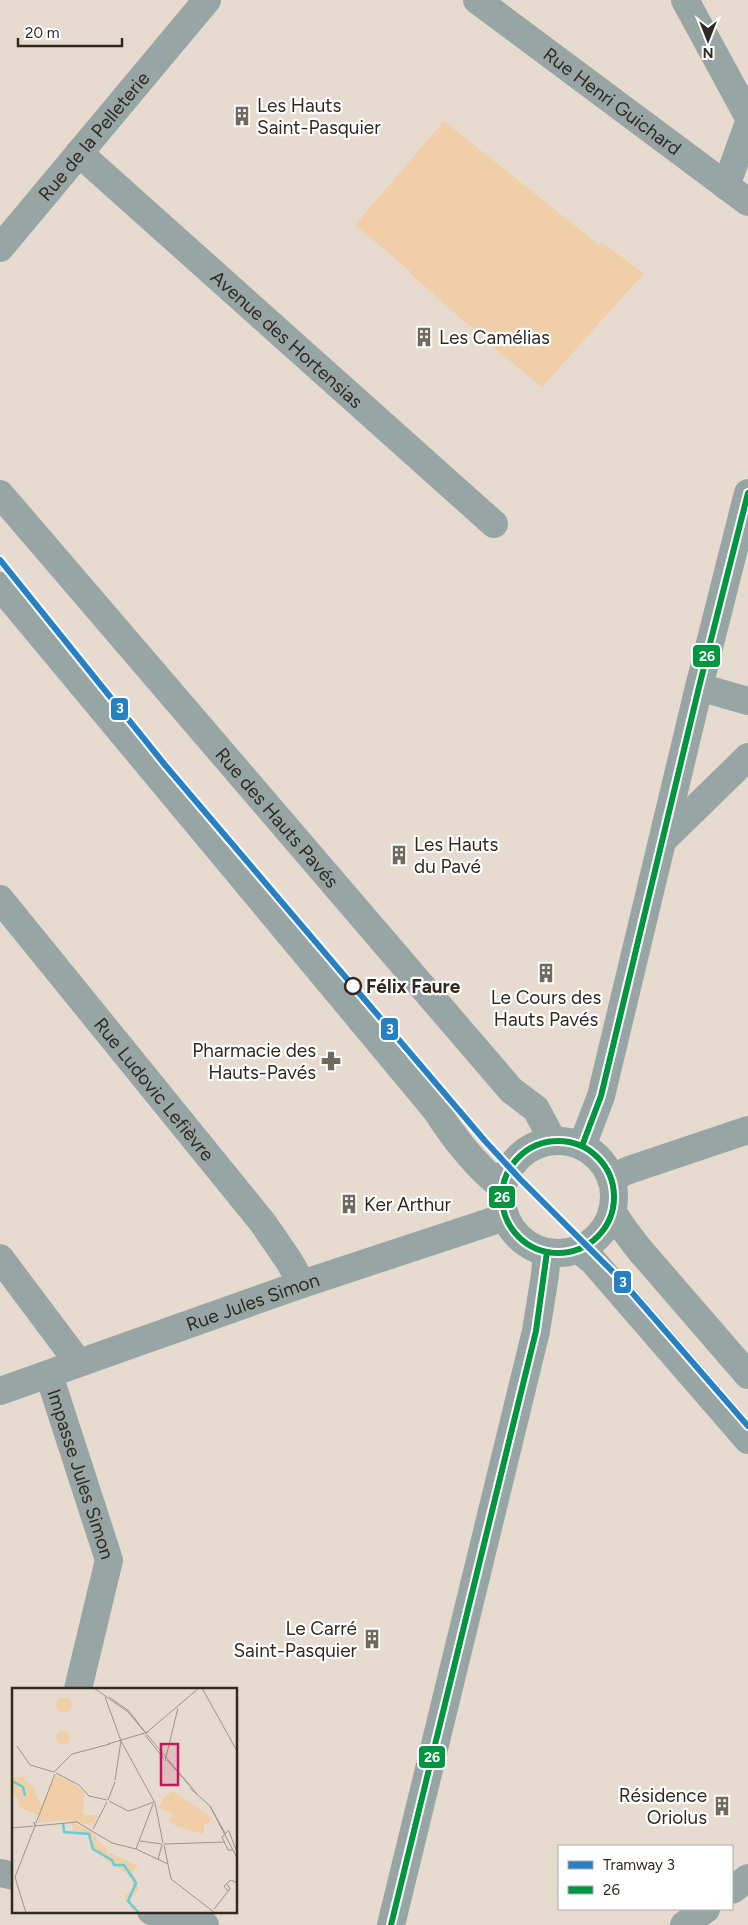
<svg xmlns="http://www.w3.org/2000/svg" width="748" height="1925" font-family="Figtree,sans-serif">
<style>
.grass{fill:#efcea8}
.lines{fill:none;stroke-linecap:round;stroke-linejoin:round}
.minor{stroke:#97a5a5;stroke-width:28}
.tertiary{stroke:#97a5a5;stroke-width:28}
.bus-1-casing{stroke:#fff;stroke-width:10}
.bus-1{stroke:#009640;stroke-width:6}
.tram-1-casing{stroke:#fff;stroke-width:10}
.tram-1{stroke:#2581c4;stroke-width:6}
.stop-dot{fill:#fff;stroke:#312a21;stroke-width:2.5}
.labels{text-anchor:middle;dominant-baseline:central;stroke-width:4.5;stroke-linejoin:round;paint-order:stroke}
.street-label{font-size:19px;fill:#312a21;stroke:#fff}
.poi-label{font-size:19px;fill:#312a21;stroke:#fff;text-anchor:start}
.stop-label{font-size:19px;font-weight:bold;fill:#312a21;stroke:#fff;text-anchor:start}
.inset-river{fill:none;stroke:#62d0d6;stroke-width:2.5}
.inset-road{fill:none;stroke:#9e9489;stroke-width:1}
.view{fill:#c2185b;fill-opacity:0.15;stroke:#c2185b;stroke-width:2.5}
.inset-edge{fill:none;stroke:#312a21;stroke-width:2.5}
.line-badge{stroke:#fff;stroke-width:2}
.badge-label{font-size:14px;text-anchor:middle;font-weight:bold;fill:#fff}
</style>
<rect width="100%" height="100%" fill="#e7dbcf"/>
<!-- grass -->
<path class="grass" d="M444,121L599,245L602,243L644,273L542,387L484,340L485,339L470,325L469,326L410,273V271L355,225Z"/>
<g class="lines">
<!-- minor -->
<g class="minor">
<path id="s1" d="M477,0L748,202"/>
<path d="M685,0L748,116"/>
<path id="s2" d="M79,153L494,524"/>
<path d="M726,186L748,125"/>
<path id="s3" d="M0,248L207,0"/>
<path d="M699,687L748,701"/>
<path d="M663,840L748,757"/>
<path id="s4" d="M0,899L263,1223L289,1261L302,1284"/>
<path d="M582,1146L601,1096L699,687L748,493"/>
<path d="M611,1178L629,1170L748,1130"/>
<path d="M0,1258L78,1362"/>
<path id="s5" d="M49,1375L109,1560L78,1689"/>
<path id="s6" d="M0,1391L302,1284L505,1217"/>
<path d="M0,1873L14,1876"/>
<path d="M732,1890L748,1878"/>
<path d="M151,1911L205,1925"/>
<path d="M684,1925L706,1909"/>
</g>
<!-- tertiary -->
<g class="tertiary">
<path id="s7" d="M0,494L511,1090L536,1109L553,1141"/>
<path d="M0,586L436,1110C455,1140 475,1165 502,1187"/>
<circle cx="558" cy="1197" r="56"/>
<path d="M612,1211L623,1228L639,1249L748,1375"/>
<path d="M578,1249L593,1261L748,1440"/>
<path d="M391,1925L536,1331L545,1275L547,1252"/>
</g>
<defs>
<path id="bus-1" d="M502 1197a56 56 0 1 1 112 0a56 56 0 1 1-112 0Z
M582,1146L601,1096L699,687L748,493
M391,1925L536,1331L547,1252"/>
</defs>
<!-- bus-1 casing -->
<use href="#bus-1" class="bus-1-casing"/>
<!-- bus-1 -->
<use href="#bus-1" class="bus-1"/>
<defs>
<path id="tram-1" d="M0,560L165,765L485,1141L520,1179L621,1280L748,1426"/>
</defs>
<!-- tram-1 casing -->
<use href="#tram-1" class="tram-1-casing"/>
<!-- tram-1 -->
<use href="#tram-1" class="tram-1"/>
</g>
<!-- icons -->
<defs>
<symbol id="building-bare" viewBox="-9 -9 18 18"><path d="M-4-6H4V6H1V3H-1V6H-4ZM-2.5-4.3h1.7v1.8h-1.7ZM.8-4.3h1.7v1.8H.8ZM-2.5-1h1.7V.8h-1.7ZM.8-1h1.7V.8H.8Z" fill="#71685e" stroke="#fff" stroke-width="2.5" paint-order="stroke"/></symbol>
<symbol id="pharmacy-bare" viewBox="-9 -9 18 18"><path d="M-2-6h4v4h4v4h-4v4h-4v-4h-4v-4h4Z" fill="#71685e" stroke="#fff" stroke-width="2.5" paint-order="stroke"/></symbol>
</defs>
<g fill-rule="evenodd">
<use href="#building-bare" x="228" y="102" width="28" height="28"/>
<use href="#building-bare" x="410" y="323" width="28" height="28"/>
<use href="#building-bare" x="385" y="841" width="28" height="28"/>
<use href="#building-bare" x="532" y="959" width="28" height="28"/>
<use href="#pharmacy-bare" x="317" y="1047" width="28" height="28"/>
<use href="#building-bare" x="335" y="1190" width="28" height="28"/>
<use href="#building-bare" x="358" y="1625" width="28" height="28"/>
<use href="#building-bare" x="708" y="1792" width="28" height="28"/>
</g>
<!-- markers -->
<circle class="stop-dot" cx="353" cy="986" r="8"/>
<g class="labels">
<!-- street labels -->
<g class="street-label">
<text stroke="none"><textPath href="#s1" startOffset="169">Rue Henri Guichard</textPath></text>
<text stroke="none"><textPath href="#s3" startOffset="146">Rue de la Pelleterie</textPath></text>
<text stroke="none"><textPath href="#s2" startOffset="279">Avenue des Hortensias</textPath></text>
<text stroke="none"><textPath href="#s7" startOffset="426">Rue des Hauts Pavés</textPath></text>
<text stroke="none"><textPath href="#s4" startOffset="245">Rue Ludovic Lefièvre</textPath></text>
<text stroke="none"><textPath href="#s6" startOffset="268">Rue Jules Simon</textPath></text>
<text stroke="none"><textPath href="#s5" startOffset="104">Impasse Jules Simon</textPath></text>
</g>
<!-- poi labels -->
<g class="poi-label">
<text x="257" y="105">Les Hauts<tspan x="257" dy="22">Saint-Pasquier</tspan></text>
<text x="439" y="337">Les Camélias</text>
<text x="414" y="844">Les Hauts<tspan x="414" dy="22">du Pavé</tspan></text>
<text x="546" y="997" text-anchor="middle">Le Cours des<tspan x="546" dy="22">Hauts Pavés</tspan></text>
<text x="316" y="1050" text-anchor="end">Pharmacie des<tspan x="316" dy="22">Hauts-Pavés</tspan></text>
<text x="364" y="1204">Ker Arthur</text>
<text x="357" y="1628" text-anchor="end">Le Carré<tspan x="357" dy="22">Saint-Pasquier</tspan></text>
<text x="707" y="1795" text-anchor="end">Résidence<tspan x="707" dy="22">Oriolus</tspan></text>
</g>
<!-- stop labels -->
<g class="stop-label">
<text x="366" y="986">Félix Faure</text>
</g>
</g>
<!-- overview -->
<g transform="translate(12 1688)">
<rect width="225" height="225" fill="#e7dbcf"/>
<path d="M44 50a7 7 0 1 1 14 0a7 7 0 1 1-14 0ZM61,95L72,104L71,125L62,118L57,103Z" fill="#efcea8"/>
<path d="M161,103L200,130L196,136L193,135L191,146L162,137L157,133L161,125L147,120L151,110Z" fill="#efcea8"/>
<path d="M44 17a8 8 0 1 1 16 0a8 8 0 1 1-16 0ZM44,87L61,95L57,103L62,118L73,127H87L81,137L50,132L27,135L26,127L7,119L5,109L0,104V90L13,88L12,92L20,97L29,118ZM61,135L84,145V150L96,162L90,169L79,160L81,152L78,145H59ZM96,164L126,178L120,185L124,189L126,203L118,211L122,218L127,217L123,221H120L113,211V207L121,202L120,188L96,174L92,169Z" fill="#efcea8"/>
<path class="inset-river" d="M0,93L11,99L13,108M51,135L52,144L77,146L81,161L100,172L102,177H112L124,195L116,213L127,225"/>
<path class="inset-road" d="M82,0L116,24L185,106M190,0L225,63M93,9L109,53L143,115L151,155M97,9L117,23L133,44M134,45L187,0M133,47L152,71M96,56L136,44M5,58L18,77M155,72L178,98M153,73L166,20M18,77L42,84M42,84L60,66L98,56M44,85L67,97L77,108L95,112M103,92L109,53M178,100L198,118L213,145M96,112L103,94M97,113L116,123L123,121M198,118L225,170M123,121L142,114M24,135L43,86M24,138L22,134L23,138L65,134L100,155L124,161L156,176M0,140L21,138M81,141L95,114M217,142L210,149L216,162H221M217,143L224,162M128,153L150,156M152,156L213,154M152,157L159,191L203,225M124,161L141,116M146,172L150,156M216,203L212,198L219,192L225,195M202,221L218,201L215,196M14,225L3,189L23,138"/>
<path class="view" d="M149,56H166V97H149Z"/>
<rect width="225" height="225" class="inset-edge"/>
</g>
<g class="line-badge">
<rect x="692" y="644" width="29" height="24" rx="5" fill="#009640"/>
<rect x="110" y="697" width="19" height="24" rx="5" fill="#2581c4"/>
<rect x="380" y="1017" width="19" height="24" rx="5" fill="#2581c4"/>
<rect x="488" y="1185" width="28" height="24" rx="5" fill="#009640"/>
<rect x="613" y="1270" width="19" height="24" rx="5" fill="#2581c4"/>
<rect x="418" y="1745" width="28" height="24" rx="5" fill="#009640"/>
</g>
<g class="badge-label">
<text x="707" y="661">26</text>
<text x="120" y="713">3</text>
<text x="390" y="1034">3</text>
<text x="502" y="1202">26</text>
<text x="623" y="1287">3</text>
<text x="432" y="1762">26</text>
</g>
<!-- legend -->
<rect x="558" y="1845" width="175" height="65" fill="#ffffff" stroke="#adaaa6"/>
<rect x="568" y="1861" width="25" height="8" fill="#2581c4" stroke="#adaaa6"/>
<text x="603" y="1870" font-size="15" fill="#312a21">Tramway 3</text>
<rect x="568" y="1886" width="25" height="8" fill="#009640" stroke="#adaaa6"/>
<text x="603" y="1895" font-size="15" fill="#312a21">26</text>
<!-- north arrow -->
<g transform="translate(708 40) rotate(180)" stroke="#ffffff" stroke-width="4" paint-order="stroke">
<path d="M0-4L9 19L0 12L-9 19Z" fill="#312a21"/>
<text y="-8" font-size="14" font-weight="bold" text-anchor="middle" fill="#312a21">N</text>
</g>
<!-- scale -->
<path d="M18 38v8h104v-8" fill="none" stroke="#312a21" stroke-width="2.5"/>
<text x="25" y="38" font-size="15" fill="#312a21" stroke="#ffffff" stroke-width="4" paint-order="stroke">20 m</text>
</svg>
